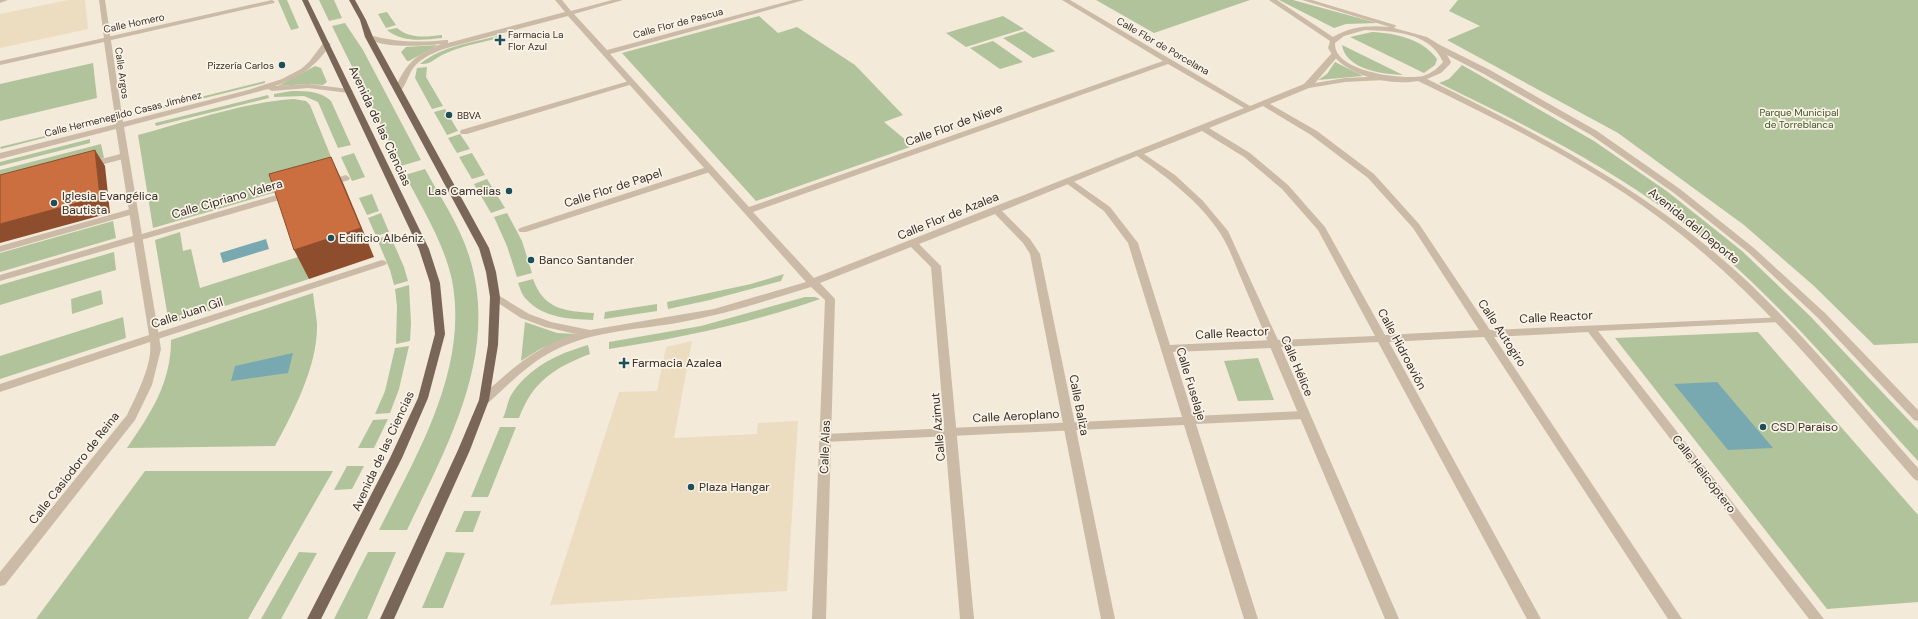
<svg xmlns="http://www.w3.org/2000/svg" width="1918" height="619" font-family="'DM Sans',sans-serif">
<style>
.green{fill:#b1c39a}
.plaza{fill:#ecddc0}
.water{fill:#78a9b1}
.lines{fill:none;stroke-linecap:round;stroke-linejoin:round}
.pedestrian{fill:#cbbba6;fill-rule:evenodd}
.minor{fill:#cbbba6;fill-rule:evenodd}
.tertiary{fill:#cbbba6;fill-rule:evenodd}
.primary{fill:#7a6657;fill-rule:evenodd}
.shaded-wall{fill:#8e4e2d}
.building{fill:#cb6f40;stroke:#8e4e2d}
.poi-dot{fill:#1b505a;stroke:#faf3e7;stroke-width:1.5}
.labels{text-anchor:middle;dominant-baseline:central;stroke-width:3.5;stroke-linejoin:round;paint-order:stroke}
.far-street-label{font-size:10px;fill:#372e27;stroke:#faf3e7}
.far-poi-label{font-size:10px;fill:#372e27;stroke:#faf3e7;text-anchor:start}
.far-park-label{font-size:10px;fill:#42562a;stroke:#faf3e7}
.street-label{font-size:12px;fill:#372e27;stroke:#faf3e7}
.poi-label{font-size:12px;fill:#372e27;stroke:#faf3e7;text-anchor:start}
</style>
<rect width="100%" height="100%" fill="#f3eada"/>
<!-- green -->
<path class="green" d="M278,0H287L299,28L291,30Z
M319,0H334L342,18L329,21Z
M1096,0H1250L1154,33Z
M1279,0H1293L1377,23L1346,24L1334,28Z
M1458,0H1918V343L1874,345L1814,286L1744,225L1618,133L1447,40L1480,26L1449,11Z
M387,12L396,25L386,28L378,14Z
M759,16L778,33L797,27L855,65L903,115L884,122L913,146L756,201L622,53Z
M1003,16L1024,29L966,47L946,33Z
M345,23L363,50L421,160L401,166L332,26Z
M397,28C410,39 426,37 442,35V38C423,40 403,43 387,30Z
M1025,31L1055,51H1056L1033,58L1003,38Z
M1372,32C1395,33 1423,39 1437,59L1435,65L1424,73L1350,37Z
M497,36L499,38C480,43 460,46 442,55C434,59 430,65 420,64C442,46 471,43 497,36Z
M993,41L1023,62L1000,69L970,48Z
M438,45L409,61H407L401,52L406,47Z
M1342,45L1403,75C1383,74 1346,70 1342,45Z
M1335,62L1363,76L1318,80L1327,74Z
M93,63L97,98L0,121V84Z
M1462,65L1594,141L1668,192L1742,251L1810,316L1918,430V461C1842,378 1769,287 1678,219C1603,163 1523,124 1439,83L1449,79Z
M315,66L321,68L327,82L323,85L307,84L278,86Z
M427,67L426,77L443,106L432,109L415,78L417,68Z
M265,81V83L153,111L152,109Z
M292,91C306,91 321,91 331,101L351,145L338,148L318,102L304,96L274,97V94Z
M268,95L269,98L156,126L155,123Z
M294,99L306,101L310,105L338,174L153,228L138,135C187,122 245,102 294,99Z
M445,109L458,131L447,135L434,112Z
M90,125V126L1,149L0,147Z
M460,134L470,149L457,153L448,138Z
M90,139V143L0,166V162Z
M101,144L104,158L0,185V170Z
M354,153L365,177L352,181L341,157Z
M472,153L485,175L472,179L459,157Z
M425,169C440,197 461,227 470,259C499,355 447,446 407,530H379C417,454 469,369 452,280C444,243 422,208 405,175Z
M487,179L505,208L491,213L474,184Z
M372,194L379,211L367,215L359,198Z
M381,213L389,232L376,236L368,218Z
M507,213L522,241L532,273L517,277L507,246L494,217Z
M113,221L116,238L0,272V253Z
M180,232L183,251L191,249L200,288L301,256L309,279L169,324L155,240Z
M390,235L404,267L408,281L394,285L390,270L377,239Z
M114,252L116,270L0,305V285Z
M784,274L781,281L710,300L668,309L667,302L751,284Z
M533,279C544,310 565,311 594,313L593,320C569,319 543,318 526,299C522,295 520,288 518,283Z
M409,285L411,323L410,341L396,344L397,306L395,289Z
M101,290L103,304L72,314L71,299Z
M313,293C314,303 316,314 317,324C318,365 294,411 275,446L127,448C151,413 171,383 171,340Z
M805,297H815L820,299C751,323 681,338 609,349V342L701,326Z
M657,304V311L604,319L605,312Z
M123,317L126,338L0,379V356Z
M525,322L557,333L577,334L540,349L521,361Z
M1758,332L1918,515V602L1827,609L1615,338Z
M588,345L590,354C554,368 533,381 519,418H503C506,412 507,404 510,397C527,368 557,354 588,345Z
M409,346L399,389L390,413L375,414L385,391L395,348Z
M1258,358L1274,400L1238,401L1224,361Z
M388,419L374,448H358L373,420Z
M500,427H516L488,497H471Z
M347,466H364L352,489L334,490Z
M145,471H333L248,619H36Z
M464,511H481L473,532H455Z
M299,552L317,553L281,619H261Z
M368,552H396L367,619H334Z
M446,552L465,553L443,608H422Z"/>
<!-- plaza -->
<path class="plaza" d="M68,0H85L88,29L0,48V14Z
M692,341L674,438L757,434L758,423L798,421L787,591L550,605L619,392L657,391L666,347Z"/>
<!-- water -->
<path class="water" d="M266,239L269,249L223,263L220,253Z
M293,353L288,373L231,381L235,366Z
M1717,382L1773,448L1728,450L1674,384Z"/>
<g class="lines">
<!-- pedestrian -->
<path class="pedestrian" d="M272,0L275,2L274,3L107,41L103,39L107,37Z
M629,81H632L636,83L467,134H461L460,132L461,130Z
M124,153L127,154V158L89,168L85,165L86,163Z
M710,166L713,167V171L526,232H520L518,230L520,228Z
M346,175L350,178L349,180L329,186L325,183L326,181Z
M1069,178L1110,207L1138,243L1170,345L1274,340L1279,344L1274,348L1173,352L1193,416L1304,411L1308,412L1310,415L1308,418L1304,419L1196,424L1258,619H1244L1184,425L825,442L821,441L819,438L821,435L825,434L1182,417L1128,243L1104,211L1066,183L1065,181Z
M290,191L294,194L293,196L141,240H135L133,238L135,236Z
M134,208L137,209L138,211L137,213L0,252V246Z
M382,260L385,261L387,263L385,265L158,339H150L149,337L150,335Z"/>
<!-- minor -->
<path class="minor" d="M0,0H8L0,3Z
M99,0H105L123,122L248,90L282,79L301,69L309,62L324,42H327L331,44C316,66 300,78 275,86L308,84L349,89L353,91L349,93L308,88L272,91L268,89L124,127L161,349L152,385L135,420L5,585L0,586V572L127,415C136,396 153,364 150,342L0,392V384L149,335L134,242L0,281V275L133,236L116,129L0,159V153L116,124L104,42L0,65V61L104,38Z
M555,0H562L571,11L612,0H623L574,14L607,50L793,0H804L610,54L749,207L1163,61L1062,0H1070L1250,106L1304,84L1332,53H1335L1339,55L1315,83L1345,78L1388,76V80H1385L1345,82L1309,88L1270,104L1317,131L1374,174L1419,224L1490,330L1783,317L1784,319L1783,321L1779,322L1598,331L1824,619H1809L1588,332L1494,337L1682,619H1668L1484,337L1389,342L1541,619H1527L1378,342L1281,347L1399,619H1385L1241,278C1235,264 1229,247 1220,233C1200,202 1168,178 1137,156L1002,211L1030,239L1040,254L1115,619H1101L1030,254L1023,243L995,214L919,244L941,266L974,619H960L931,267L911,247L820,283L835,299L826,619H812L825,300L811,287C769,300 726,314 682,322C639,330 595,330 555,350C529,363 509,384 488,403H480L479,400C482,394 489,389 494,385C518,363 544,343 576,334L545,327L521,318L492,299L490,297L492,295H498L529,314L551,322L590,330L714,309L806,282L568,16L447,48C435,52 422,57 414,67C409,73 404,91 398,93L394,91C406,63 414,56 441,44C423,46 380,49 365,37L369,35C395,42 418,43 445,40H448V43L565,12ZM1168,64L1244,108L814,278L753,212ZM1263,106L1311,135L1368,178L1413,228L1479,330L1385,335L1325,227L1288,185L1250,153L1209,128ZM1202,131L1244,157L1282,189L1318,230L1375,336L1278,340L1228,231L1203,201L1175,175L1144,154Z"/>
<!-- tertiary -->
<path class="tertiary" d="M1269,0H1277L1333,37C1351,26 1370,25 1390,27L1302,0H1312L1395,25L1396,26L1394,28L1427,37L1440,45L1490,70L1597,131L1680,189L1755,249L1826,314L1918,410V421L1914,420L1818,318L1749,253L1674,193L1591,135L1484,74L1447,55L1451,62L1450,64L1441,73L1427,79C1537,133 1645,189 1737,272C1802,331 1859,402 1918,468V481L1914,479C1840,395 1770,306 1683,236C1603,171 1510,126 1418,81C1389,86 1343,76 1328,48L1330,41ZM1365,30C1393,31 1430,32 1443,62C1438,68 1432,73 1423,76C1403,80 1333,72 1335,43L1344,36Z"/>
<!-- primary -->
<path class="primary" d="M302,0H308L429,249L440,283L445,334L428,398L402,458L321,619H307L390,458L418,398L435,334L430,283L419,249Z
M349,0H355L366,20L373,37L489,248L496,272L500,297L498,345L489,400L470,450L394,619H380L458,450L479,400L488,345L490,297L486,272L479,248L365,37L360,20Z"/>
</g>
<!-- shaded-wall -->
<path class="shaded-wall" d="M95,150L105,166L110,213L0,243V224Z
M331,157L344,185L374,257L309,279L294,250Z"/>
<!-- building -->
<path class="building" d="M95,150L100,197L0,224V175Z
M331,157L361,228L294,250L269,174Z"/>
<!-- markers -->
<g class="poi-dot">
<path d="M498 34h4v4h4v4h-4v4h-4v-4h-4v-4h4z"/>
<circle cx="282" cy="65" r="4"/>
<circle cx="449" cy="115" r="4"/>
<circle cx="509" cy="191" r="4"/>
<circle cx="54" cy="203" r="4"/>
<circle cx="331" cy="238" r="4"/>
<circle cx="531" cy="260" r="4"/>
<path d="M622 357h4v4h4v4h-4v4h-4v-4h-4v-4h4z"/>
<circle cx="1763" cy="427" r="4"/>
<circle cx="691" cy="487" r="4"/>
</g>
<g class="labels">
<!-- far-street labels -->
<g class="far-street-label">
<text transform="translate(134 23) rotate(-12)">Calle Homero</text>
<text transform="translate(678 23) rotate(-15)">Calle Flor de Pascua</text>
<text transform="translate(1163 46) rotate(30)">Calle Flor de Porcelana</text>
<text transform="translate(122 73) rotate(82)">Calle Argos</text>
<text transform="translate(123 114) rotate(-14)">Calle Hermenegildo Casas Jiménez</text>
</g>
<!-- far-poi labels -->
<g class="far-poi-label">
<text x="508" y="34">Farmacia La<tspan x="508" dy="12">Flor Azul</tspan></text>
<text x="274" y="65" text-anchor="end">Pizzería Carlos</text>
<text x="457" y="115">BBVA</text>
</g>
<!-- far-park labels -->
<g class="far-park-label">
<text x="1799" y="112">Parque Municipal<tspan x="1799" dy="12">de Torreblanca</tspan></text>
</g>
<!-- street labels -->
<g class="street-label">
<text transform="translate(954 125) rotate(-20)">Calle Flor de Nieve</text>
<text transform="translate(380 126) rotate(65)">Avenida de las Ciencias</text>
<text transform="translate(613 188) rotate(-18)">Calle Flor de Papel</text>
<text transform="translate(227 199) rotate(-16)">Calle Cipriano Valera</text>
<text transform="translate(948 216) rotate(-22)">Calle Flor de Azalea</text>
<text transform="translate(1694 226) rotate(39)">Avenida del Deporte</text>
<text transform="translate(187 313) rotate(-18)">Calle Juan Gil</text>
<text transform="translate(1556 317) rotate(-3)">Calle Reactor</text>
<text transform="translate(1232 333) rotate(-3)">Calle Reactor</text>
<text transform="translate(1502 333) rotate(57)">Calle Autogiro</text>
<text transform="translate(1402 349) rotate(62)">Calle Hidroavión</text>
<text transform="translate(1297 366) rotate(67)">Calle Hélice</text>
<text transform="translate(1191 384) rotate(73)">Calle Fuselaje</text>
<text transform="translate(1079 405) rotate(79)">Calle Baliza</text>
<text transform="translate(1016 416) rotate(-3)">Calle Aeroplano</text>
<text transform="translate(938 427) rotate(-95)">Calle Azimut</text>
<text transform="translate(825 447) rotate(-88)">Calle Alas</text>
<text transform="translate(383 451) rotate(-65)">Avenida de las Ciencias</text>
<text transform="translate(74 468) rotate(-52)">Calle Casiodoro de Reina</text>
<text transform="translate(1704 474) rotate(52)">Calle Helicóptero</text>
</g>
<!-- poi labels -->
<g class="poi-label">
<text x="501" y="191" text-anchor="end">Las Camelias</text>
<text x="62" y="196">Iglesia Evangélica<tspan x="62" dy="14">Bautista</tspan></text>
<text x="339" y="238">Edificio Albéniz</text>
<text x="539" y="260">Banco Santander</text>
<text x="632" y="363">Farmacia Azalea</text>
<text x="1771" y="427">CSD Paraiso</text>
<text x="699" y="487">Plaza Hangar</text>
</g>
</g>
</svg>
